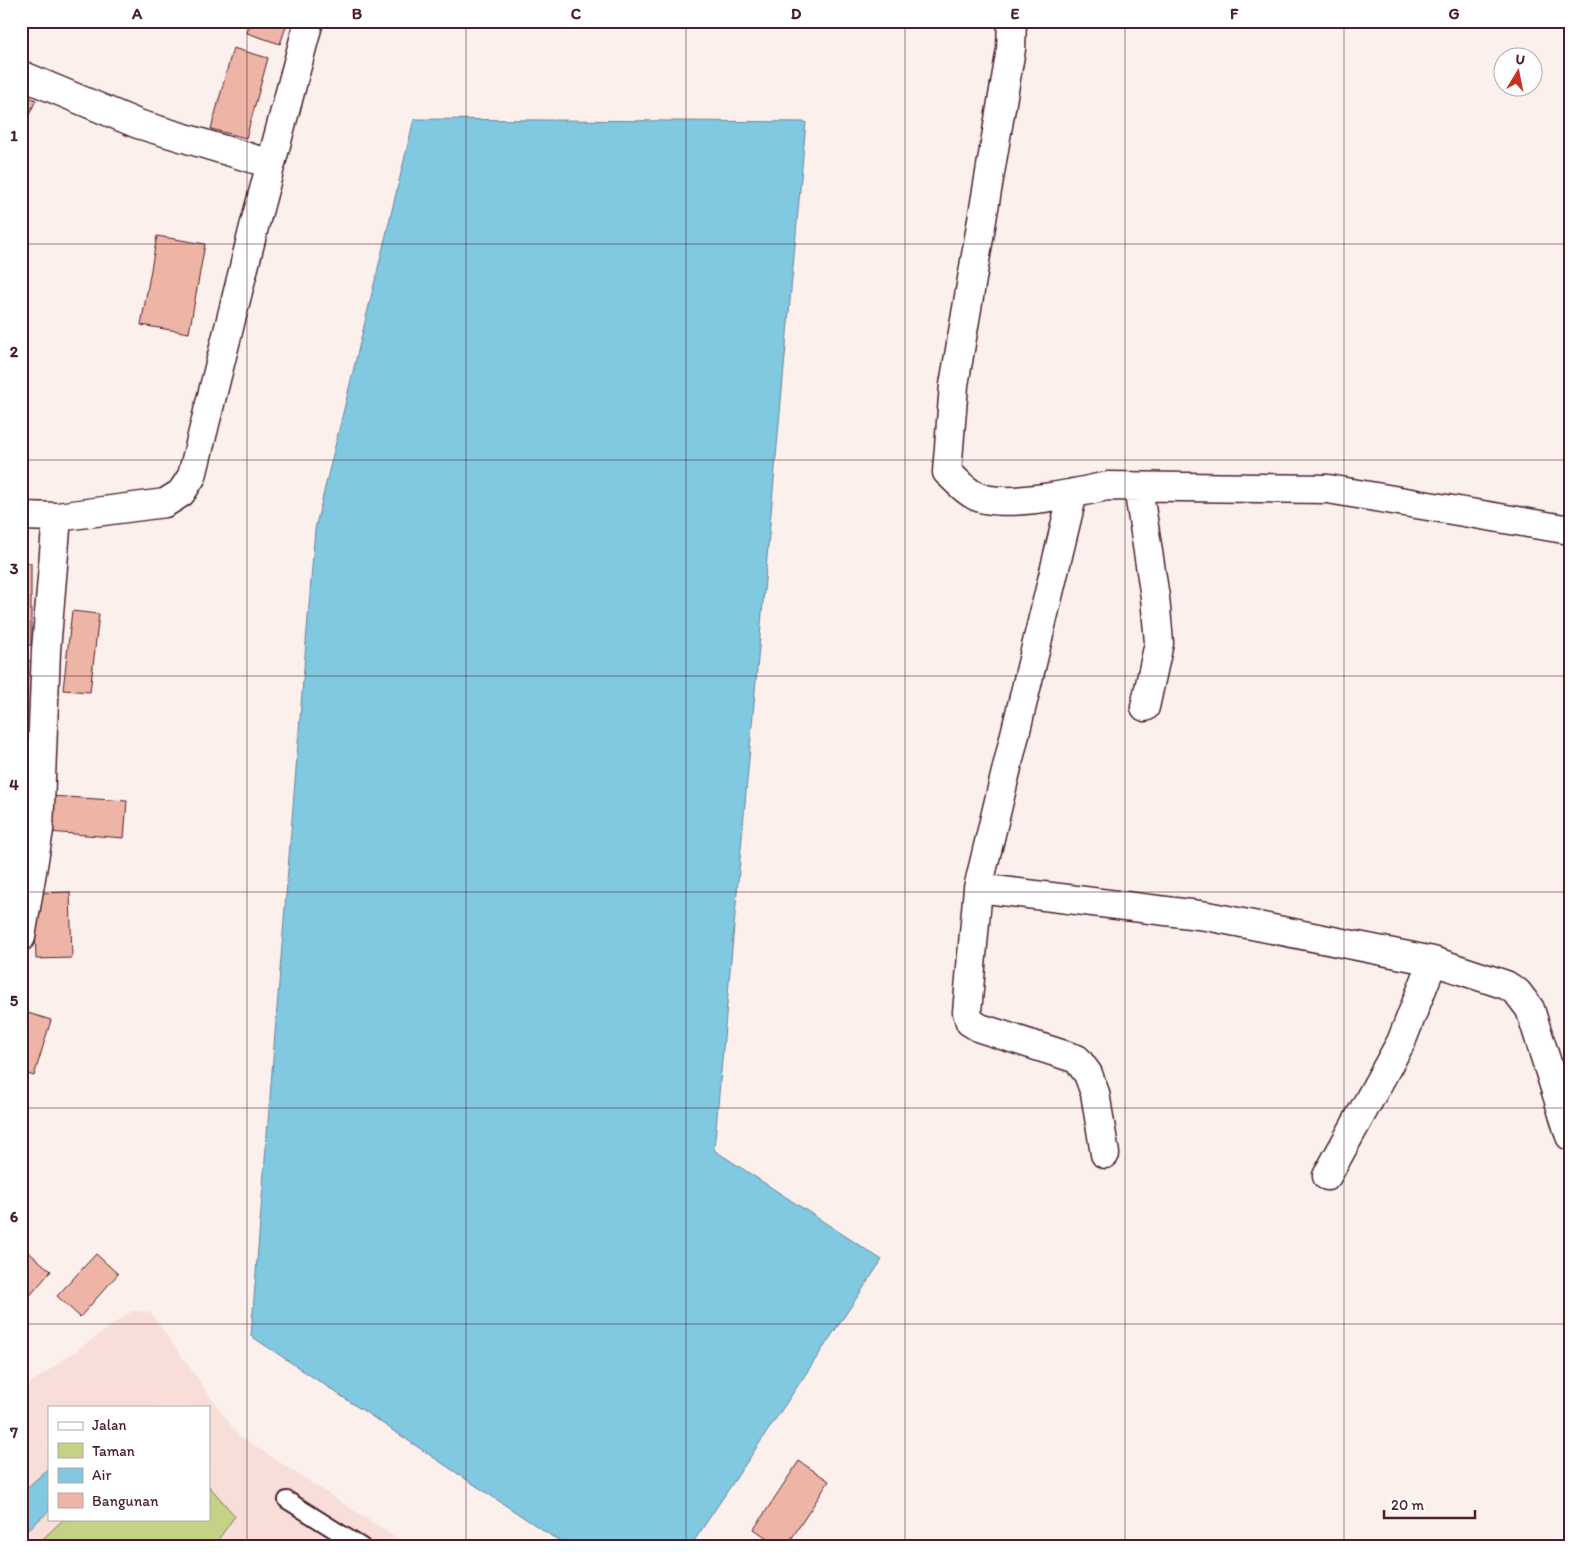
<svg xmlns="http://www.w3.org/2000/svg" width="1591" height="1568" font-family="Itim,sans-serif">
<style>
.built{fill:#f8ded8;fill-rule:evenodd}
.green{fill:#c4d286;stroke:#877858}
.water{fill:#81c8e1;stroke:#6b8498}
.building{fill:#eeb5a6;stroke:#4a1f2b}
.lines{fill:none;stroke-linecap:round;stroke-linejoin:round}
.lane-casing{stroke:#4a1f2b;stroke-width:20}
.street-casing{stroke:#4a1f2b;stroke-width:31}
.lane{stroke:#fff;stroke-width:16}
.street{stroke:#fff;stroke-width:28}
.grid{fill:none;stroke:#4a1f2b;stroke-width:1;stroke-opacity:0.55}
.neatline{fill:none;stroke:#4a1f2b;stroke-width:2}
.grid-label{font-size:16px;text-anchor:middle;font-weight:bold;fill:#4a1f2b}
</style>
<rect width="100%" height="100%" fill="#fcf0ed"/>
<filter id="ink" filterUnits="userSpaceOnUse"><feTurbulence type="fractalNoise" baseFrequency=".02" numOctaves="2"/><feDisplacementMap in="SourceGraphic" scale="10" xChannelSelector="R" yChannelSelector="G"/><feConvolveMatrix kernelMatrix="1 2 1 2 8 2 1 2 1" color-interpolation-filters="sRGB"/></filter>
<g filter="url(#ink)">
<!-- built -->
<path class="built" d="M132,1311L150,1312L238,1435L410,1547H21V1393L32,1382ZM49,1407H209V1519H49Z"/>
<!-- green -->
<path class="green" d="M209,1486L235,1516L213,1547H34L64,1519H209Z"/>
<!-- water -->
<path class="water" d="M414,119L806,122L714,1150L882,1260L690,1547H568L251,1336L315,529Z
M49,1468V1511L21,1536V1493Z"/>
<!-- building -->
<path class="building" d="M251,21H288L280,44L247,33Z
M233,48L268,58L246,138L211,129Z
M21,94L36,100L21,132Z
M157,236L205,244L189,333L141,325Z
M21,562L31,563V645H21Z
M72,611L99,614L90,692L63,690Z
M21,660L32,661L29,732H21Z
M51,796L127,801L124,838L49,832Z
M70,892L72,958L36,959L34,893Z
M21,1011L51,1020L34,1076L21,1072Z
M27,1251L51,1271L21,1306V1257Z
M96,1254L118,1274L80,1317L57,1296Z
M799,1461L829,1481L786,1547H780L754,1529Z
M743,1540L753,1547H738Z"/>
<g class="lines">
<defs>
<path id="lane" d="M287,1500L362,1547"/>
<path id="street" d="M1012,21L1011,49L954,385L947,472C955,479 964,490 974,495C1000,510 1077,493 1107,486L1328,489L1570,530
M21,75L138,124L271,164
M1138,487L1155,597L1159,643L1145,707
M1073,493L978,888L967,1012L970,1022L980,1028L1077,1059L1088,1074L1095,1093L1105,1154
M21,516L57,517L165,503L181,493L192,476L254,227L309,21
M978,888L1207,916L1433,961L1506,985L1517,992L1530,1009L1570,1136
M21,937L39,830L46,650L57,517
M1327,1176L1401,1042L1433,961"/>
</defs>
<!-- lane casing -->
<use href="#lane" class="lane-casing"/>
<!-- street casing -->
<use href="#street" class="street-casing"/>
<!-- lane -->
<use href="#lane" class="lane"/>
<!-- street -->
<use href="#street" class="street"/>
</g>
</g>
<!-- grid -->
<path class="grid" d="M247,21V1547M466,21V1547M686,21V1547M905,21V1547M1125,21V1547M1344,21V1547M21,244H1570M21,460H1570M21,676H1570M21,892H1570M21,1108H1570M21,1324H1570"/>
<!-- margin -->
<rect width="1591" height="1568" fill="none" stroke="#fff" stroke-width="55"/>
<!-- legend -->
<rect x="48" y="1406" width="162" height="115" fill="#ffffff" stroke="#b7a5aa"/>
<rect x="58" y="1422" width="25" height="8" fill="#ffffff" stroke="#b7a5aa"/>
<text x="92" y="1430" font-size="15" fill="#4a1f2b">Jalan</text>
<rect x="58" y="1443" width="25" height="15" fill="#c4d286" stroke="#b7a5aa"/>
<text x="92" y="1456" font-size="15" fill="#4a1f2b">Taman</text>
<rect x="58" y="1468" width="25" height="15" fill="#81c8e1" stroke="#b7a5aa"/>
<text x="92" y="1480" font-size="15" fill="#4a1f2b">Air</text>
<rect x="58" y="1493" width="25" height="15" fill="#eeb5a6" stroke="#b7a5aa"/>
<text x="92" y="1506" font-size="15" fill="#4a1f2b">Bangunan</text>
<!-- north arrow -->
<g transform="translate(1518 72) rotate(10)"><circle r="24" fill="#ffffff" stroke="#b7a5aa"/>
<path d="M0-4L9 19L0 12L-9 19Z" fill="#c8321e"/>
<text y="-8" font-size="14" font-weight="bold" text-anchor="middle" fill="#4a1f2b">U</text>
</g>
<!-- scale -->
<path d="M1384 1510v8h91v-8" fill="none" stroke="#4a1f2b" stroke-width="2.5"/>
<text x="1391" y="1510" font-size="15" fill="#4a1f2b" stroke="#ffffff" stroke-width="4" paint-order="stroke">20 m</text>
<rect x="28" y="28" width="1536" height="1512" class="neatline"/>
<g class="grid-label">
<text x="137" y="19">A</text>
<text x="357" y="19">B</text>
<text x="576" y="19">C</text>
<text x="796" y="19">D</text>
<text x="1015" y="19">E</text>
<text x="1234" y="19">F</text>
<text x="1454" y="19">G</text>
<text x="14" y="141">1</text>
<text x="14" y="357">2</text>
<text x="14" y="574">3</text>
<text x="14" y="790">4</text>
<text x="14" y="1006">5</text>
<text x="14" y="1222">6</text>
<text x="14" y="1438">7</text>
</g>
</svg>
